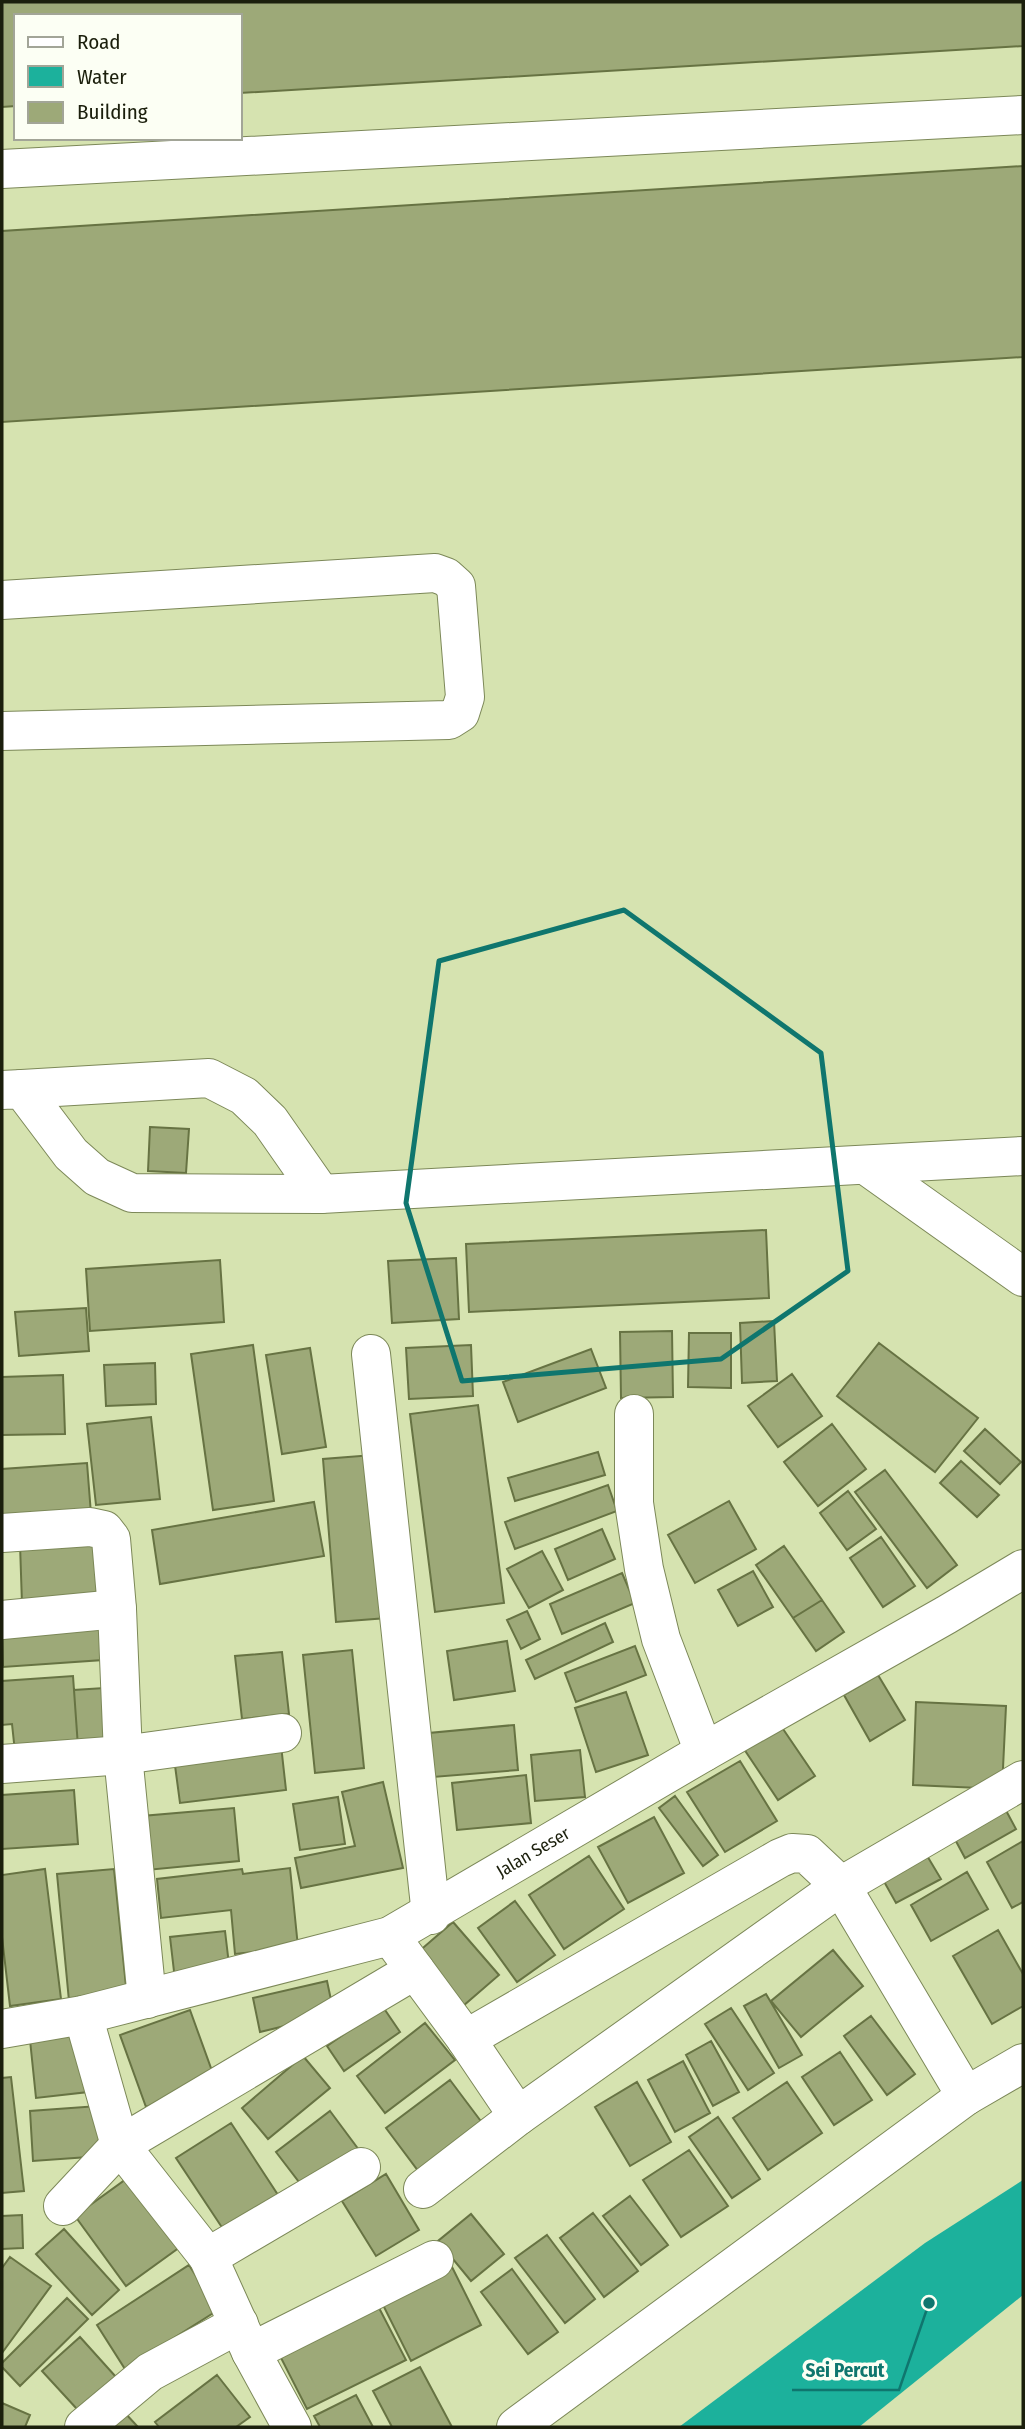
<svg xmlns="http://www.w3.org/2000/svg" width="1025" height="2429" font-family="'Fira Sans Condensed',sans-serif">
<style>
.water{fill:#1cb19c}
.building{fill:#9da978;stroke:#677343;stroke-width:2}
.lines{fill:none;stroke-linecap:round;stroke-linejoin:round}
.minor-casing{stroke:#7c8858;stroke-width:40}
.minor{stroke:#fff;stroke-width:38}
.marked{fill:none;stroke:#0f766e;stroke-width:5;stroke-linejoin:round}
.labels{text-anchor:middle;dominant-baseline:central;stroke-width:7;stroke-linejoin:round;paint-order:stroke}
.street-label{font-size:18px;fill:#1b1f0c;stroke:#fcfff4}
.leader{fill:none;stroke:#0f766e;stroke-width:2.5}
.callout-dot{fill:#0f766e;stroke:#fcfff4;stroke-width:2.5}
.callout-label{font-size:19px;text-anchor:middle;font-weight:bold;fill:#0f766e;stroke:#fcfff4;stroke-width:7;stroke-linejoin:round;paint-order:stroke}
</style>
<rect width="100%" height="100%" fill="#d6e3b0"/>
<!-- water -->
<path class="water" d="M1023,2180V2295L859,2427H679L925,2243Z"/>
<!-- building -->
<path class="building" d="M2,2H1023V46L240,93V16H16V106L2,107Z
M1023,166V357L2,422V231Z
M150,1127L189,1129L186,1173L148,1171Z
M766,1230L769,1298L469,1312L466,1244Z
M456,1258L459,1319L392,1323L388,1261Z
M220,1260L224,1322L90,1331L86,1269Z
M86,1308L89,1351L19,1356L15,1312Z
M774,1321L777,1381L742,1383L740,1323Z
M672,1331L673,1397L621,1398L620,1332Z
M689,1333H731V1388L688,1387Z
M879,1343L978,1418L935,1472L837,1396Z
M253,1345L274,1501L213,1510L191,1354Z
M471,1345L473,1396L409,1399L406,1348Z
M310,1348L326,1447L282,1454L266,1355Z
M591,1349L606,1388L518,1422L503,1382Z
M155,1363L156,1404L106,1406L104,1365Z
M792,1374L822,1416L778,1447L748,1406Z
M63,1375L65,1434L2,1435V1377Z
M478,1405L504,1603L435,1612L410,1414Z
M151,1417L160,1499L96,1505L87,1424Z
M832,1424L866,1469L818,1506L784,1462Z
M985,1429L1021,1462L1000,1484L964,1451Z
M598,1452L605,1475L515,1501L508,1478Z
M373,1455L387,1618L336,1622L323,1459Z
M961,1461L999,1495L977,1517L940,1483Z
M87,1463L91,1514L2,1520V1469Z
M885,1470L957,1565L927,1588L855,1492Z
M608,1485L617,1511L515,1549L505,1522Z
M848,1491L876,1529L847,1550L820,1513Z
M729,1501L756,1549L695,1583L668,1535Z
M314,1502L324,1556L160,1584L152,1530Z
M602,1529L615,1559L568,1580L555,1549Z
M881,1537L915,1586L883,1607L850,1558Z
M103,1541L105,1601L22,1604L20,1544Z
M784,1546L822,1600L793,1618L756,1565Z
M542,1551L563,1590L529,1608L507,1569Z
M753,1571L773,1607L738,1626L718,1590Z
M622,1573L635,1603L562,1634L550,1604Z
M822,1600L844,1632L816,1651L793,1618Z
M527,1611L540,1639L521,1649L507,1620Z
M100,1621L103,1660L3,1667L2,1628Z
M605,1623L613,1642L535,1679L526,1660Z
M507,1641L515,1691L454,1700L447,1651Z
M635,1646L646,1675L576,1702L565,1673Z
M352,1650L364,1768L315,1773L303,1655Z
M282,1652L289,1714L242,1719L235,1656Z
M878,1675L905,1720L870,1741L844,1695Z
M73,1676L78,1747L15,1752L12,1724L2,1725V1681Z
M104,1688L109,1745L78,1747L74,1690Z
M626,1692L648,1755L596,1772L575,1708Z
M916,1702L1006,1706L1002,1789L913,1785Z
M514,1725L518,1770L433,1777L429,1733Z
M781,1726L815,1776L778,1800L744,1749Z
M281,1745L286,1790L180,1803L174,1758Z
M580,1750L585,1797L535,1801L531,1755Z
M740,1761L777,1821L725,1852L687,1792Z
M526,1775L531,1823L457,1830L452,1783Z
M383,1782L403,1868L301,1888L295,1858L355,1846L342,1792Z
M74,1790L78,1844L2,1849V1795Z
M675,1796L718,1855L703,1866L659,1808Z
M338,1797L345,1844L300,1850L293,1804Z
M1002,1803L1016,1829L965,1858L951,1832Z
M234,1808L239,1861L147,1870L142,1816Z
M654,1817L684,1873L628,1903L598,1847Z
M1023,1841V1902L1012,1908L987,1862Z
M926,1854L941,1879L896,1903L882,1878Z
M589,1856L624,1909L564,1949L529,1895Z
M290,1868L298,1947L235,1954L231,1910L161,1918L157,1879L242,1869L243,1874Z
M45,1869L61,1999L10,2006L2,1937V1875Z
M114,1869L127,1996L69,2001L57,1874Z
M967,1872L988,1909L931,1941L911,1905Z
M515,1901L555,1955L517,1982L478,1928Z
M453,1922L499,1975L463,2006L417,1953Z
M998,1930L1023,1974V2006L992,2024L953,1956Z
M225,1931L230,1973L175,1980L170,1937Z
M833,1950L863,1986L801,2037L771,2001Z
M327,1981L334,2014L260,2032L253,1998Z
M766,1994L802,2055L779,2068L744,2006Z
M383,2007L400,2032L344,2071L327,2046Z
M731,2008L774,2073L748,2090L705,2024Z
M190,2010L216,2082L146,2107L120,2035Z
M871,2016L915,2074L887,2095L844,2036Z
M425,2023L455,2060L385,2113L357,2076Z
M81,2034L88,2092L36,2098L30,2040Z
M711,2041L739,2092L713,2106L686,2055Z
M840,2052L872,2100L834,2125L802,2077Z
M303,2056L330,2088L268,2139L242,2108Z
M683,2061L710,2113L675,2132L648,2080Z
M11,2077L24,2191L2,2193V2078Z
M450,2080L483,2124L419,2172L386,2128Z
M637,2082L671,2142L630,2166L595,2107Z
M787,2082L822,2133L768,2170L733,2118Z
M98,2106L102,2156L33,2161L30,2111Z
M330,2111L362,2154L309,2195L276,2152Z
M718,2117L760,2179L732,2198L689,2137Z
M231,2123L280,2198L225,2232L176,2158Z
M689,2150L728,2206L681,2237L643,2180Z
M386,2174L419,2230L376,2256L342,2201Z
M129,2177L180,2247L126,2286L75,2216Z
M630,2196L668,2245L641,2265L603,2216Z
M593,2213L638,2271L604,2297L560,2238Z
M471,2214L504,2254L471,2281L438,2241Z
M22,2215L23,2248L2,2249V2216Z
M64,2229L119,2290L92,2315L36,2254Z
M547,2235L595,2299L565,2323L515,2258Z
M10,2257L51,2286L2,2353V2268Z
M449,2261L481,2325L411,2361L379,2297Z
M189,2265L218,2310L125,2369L97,2325Z
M512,2269L558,2332L528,2354L481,2292Z
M67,2298L88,2319L20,2386L2,2367V2363Z
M377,2304L406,2360L307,2409L278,2352Z
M80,2337L125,2387L88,2421L42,2371Z
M420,2367L452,2427H392L373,2391Z
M217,2375L250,2417L236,2427H159L155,2422Z
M356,2395L373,2427H320L314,2416Z
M2,2403L30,2415L25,2427H2Z
M125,2413L138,2427H109Z"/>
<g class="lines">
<defs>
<g id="minor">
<path d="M2,169L1023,115"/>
<path d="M2,600L435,573L446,577L456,586L465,697L460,713L449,720L2,731"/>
<path d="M22,1089L209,1078L244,1096L270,1121L321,1194"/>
<path d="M2,1090L22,1089L71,1154L97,1177L132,1193L321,1194L1023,1156"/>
<path d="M867,1166L1023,1277"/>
<path d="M371,1354L431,1915"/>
<path d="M634,1414V1503L644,1569L661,1639L704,1752"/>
<path d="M2,1533L90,1527L104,1530L111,1539L117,1609L123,1755L147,1999"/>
<path d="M2,1620L117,1609"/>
<path d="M2,1764L123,1755L282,1733"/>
<path d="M390,1936L466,2039L780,1858L792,1853L807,1854L841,1886L966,2096L516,2427"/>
<path d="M83,2015L120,2145L208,2257L251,2352L292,2427"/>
<path id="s1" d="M2,2029L83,2015L390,1936L704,1752L946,1615L1023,1569"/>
<path d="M466,2039L518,2116"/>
<path d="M966,2096L1023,2063"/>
<path d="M423,2189L518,2116L841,1886L1023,1780"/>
<path d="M63,2206L120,2145L415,1970"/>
<path d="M208,2257L361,2167"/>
<path d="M251,2352L434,2260"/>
<path d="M84,2427L150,2372L239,2324"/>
</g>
</defs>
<!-- minor casing -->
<use href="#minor" class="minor-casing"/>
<!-- minor -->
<use href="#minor" class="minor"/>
</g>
<!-- marked area -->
<path class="marked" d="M624,910L821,1053L848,1271L721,1359L462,1381L406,1203L439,961Z"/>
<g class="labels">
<!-- street labels -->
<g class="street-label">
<text stroke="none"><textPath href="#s1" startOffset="565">Jalan Seser</textPath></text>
</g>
</g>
<!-- callouts -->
<path class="leader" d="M929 2303L899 2390H792"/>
<circle class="callout-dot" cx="929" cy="2303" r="7"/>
<g class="callout-label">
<text x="845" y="2377">Sei Percut</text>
</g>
<!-- border -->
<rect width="1025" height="2429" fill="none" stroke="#1b1f0c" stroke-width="7"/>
<!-- legend -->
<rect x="14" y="14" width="228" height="126" fill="#fcfff4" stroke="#a2a597" stroke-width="2"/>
<rect x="28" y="37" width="35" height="10" fill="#ffffff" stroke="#a2a597" stroke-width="2"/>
<text x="77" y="49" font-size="21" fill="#1b1f0c">Road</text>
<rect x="28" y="66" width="35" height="21" fill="#1cb19c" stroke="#a2a597" stroke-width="2"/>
<text x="77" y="84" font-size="21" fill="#1b1f0c">Water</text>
<rect x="28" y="102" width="35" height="21" fill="#9da978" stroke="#a2a597" stroke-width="2"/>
<text x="77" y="119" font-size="21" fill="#1b1f0c">Building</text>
</svg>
